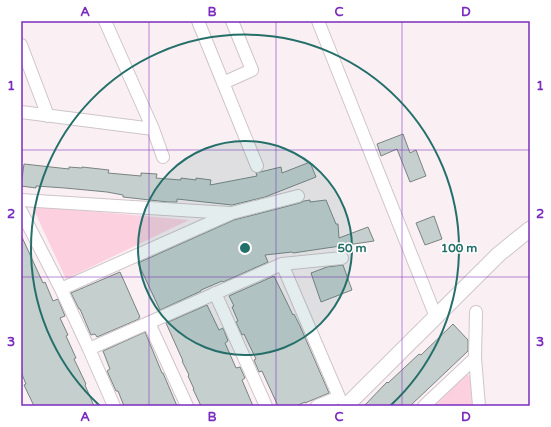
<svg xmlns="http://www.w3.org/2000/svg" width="551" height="427" font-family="'Varela Round',sans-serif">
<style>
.green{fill:#fdd0e0}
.building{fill:#c5cfce;stroke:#798382}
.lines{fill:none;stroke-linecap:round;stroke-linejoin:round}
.minor-casing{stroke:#cfc5c8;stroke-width:14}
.tertiary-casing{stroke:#cfc5c8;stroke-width:17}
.minor{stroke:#fff;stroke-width:12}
.tertiary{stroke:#fff;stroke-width:15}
.grid{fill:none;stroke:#7b2cbf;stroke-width:1;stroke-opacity:0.55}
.ring{fill:none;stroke:#256f6a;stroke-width:2}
.centre{fill:#256f6a;stroke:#fff;stroke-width:2}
.ring-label{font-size:12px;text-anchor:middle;font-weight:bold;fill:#256f6a;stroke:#fff;stroke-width:3;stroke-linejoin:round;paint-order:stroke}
.neatline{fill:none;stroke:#7b2cbf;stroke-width:1.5}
.grid-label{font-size:13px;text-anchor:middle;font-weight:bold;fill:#7b2cbf}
</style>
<rect width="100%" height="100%" fill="#faf0f3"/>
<!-- green -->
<path class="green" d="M32,206L189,220L66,279Z
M467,374L471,377L472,406H432Z"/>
<!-- building -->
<path class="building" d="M403,134L410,153L416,150L426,176L410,182L397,149L381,156L377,144Z
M310,162L316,177L265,197L232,205L177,199V202H168L123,197V195L107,192L65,188L36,186V188L21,186L24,164L69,169V167L82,168V167L109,170L108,173L141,176V173L157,174L156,178L181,180V178L196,180V178L211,180L210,185L257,176L256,173L281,167L282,173Z
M310,200V202L326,200L336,224H338L339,238L368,227L374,241L293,253L292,252L265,255L268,262L223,282L222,281L201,290V291L160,310L138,263L234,220L300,203L304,201Z
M434,216L442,239L425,245L416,223Z
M21,235L43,283L45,282L53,301L58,299L65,316L60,318L68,335L66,336L76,358L74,359L86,384L85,385L94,406H34L24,385L26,384L21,372Z
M343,265L352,290L321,302L311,273L327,267Z
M120,272L140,317H139V319L97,337L95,334L91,335L80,309H79L71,293Z
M274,276L293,315L294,314L300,326L329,393L305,403V402L296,406H278L262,371L259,372L254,360L256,359L244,334L242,335L236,322L238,321L232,307L234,306L229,296Z
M207,305L219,330L223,328L228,341L225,343L236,368L240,367L245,378L242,380L253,406H201L193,389H194L188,376L189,375L182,361H183L166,323Z
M453,324L468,340V351L410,406H364L387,382L388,383L419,354L421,355Z
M145,332L162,373H163L177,406H124L118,391H116L107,371L110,369L103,351Z"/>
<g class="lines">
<defs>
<path id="minor" d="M105,21L153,129L163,157
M198,21L257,166
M318,21L436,317
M21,45L48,116
M223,83L252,70L232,21
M21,112L153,129
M21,200L229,213
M21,211L61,289L89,349L114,406
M282,264L339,397L317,406
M61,289L232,213L298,196
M215,293L266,406
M149,323L187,406
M89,349L282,264L342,258
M475,358L476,312
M424,406L475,358L479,406"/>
<path id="tertiary" d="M346,406L499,254L530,229"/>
</defs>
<!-- minor casing -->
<use href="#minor" class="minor-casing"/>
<!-- tertiary casing -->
<use href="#tertiary" class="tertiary-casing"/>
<!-- minor -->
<use href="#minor" class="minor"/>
<!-- tertiary -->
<use href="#tertiary" class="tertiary"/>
</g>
<!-- grid -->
<path class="grid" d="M149,21V406M276,21V406M402,21V406M21,150H530M21,277H530"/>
<!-- distance rings -->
<circle cx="245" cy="248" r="107" fill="#256f6a" fill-opacity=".12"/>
<g class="ring">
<circle cx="245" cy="248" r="107"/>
<path d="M100 406A214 214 0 1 1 390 406"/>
</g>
<circle cx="245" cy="248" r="6" class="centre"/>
<g class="ring-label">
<text x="352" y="252">50 m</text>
<text x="459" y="252">100 m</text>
</g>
<!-- border -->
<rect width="551" height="427" fill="none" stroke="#ffffff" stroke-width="44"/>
<rect x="22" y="22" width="507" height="383" class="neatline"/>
<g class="grid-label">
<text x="85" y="16">A</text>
<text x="212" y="16">B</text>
<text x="339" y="16">C</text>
<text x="466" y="16">D</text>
<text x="11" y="90">1</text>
<text x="540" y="90">1</text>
<text x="11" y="218">2</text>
<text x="540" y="218">2</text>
<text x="11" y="346">3</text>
<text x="540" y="346">3</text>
<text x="85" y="421">A</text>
<text x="212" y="421">B</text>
<text x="339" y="421">C</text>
<text x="466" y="421">D</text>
</g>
</svg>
